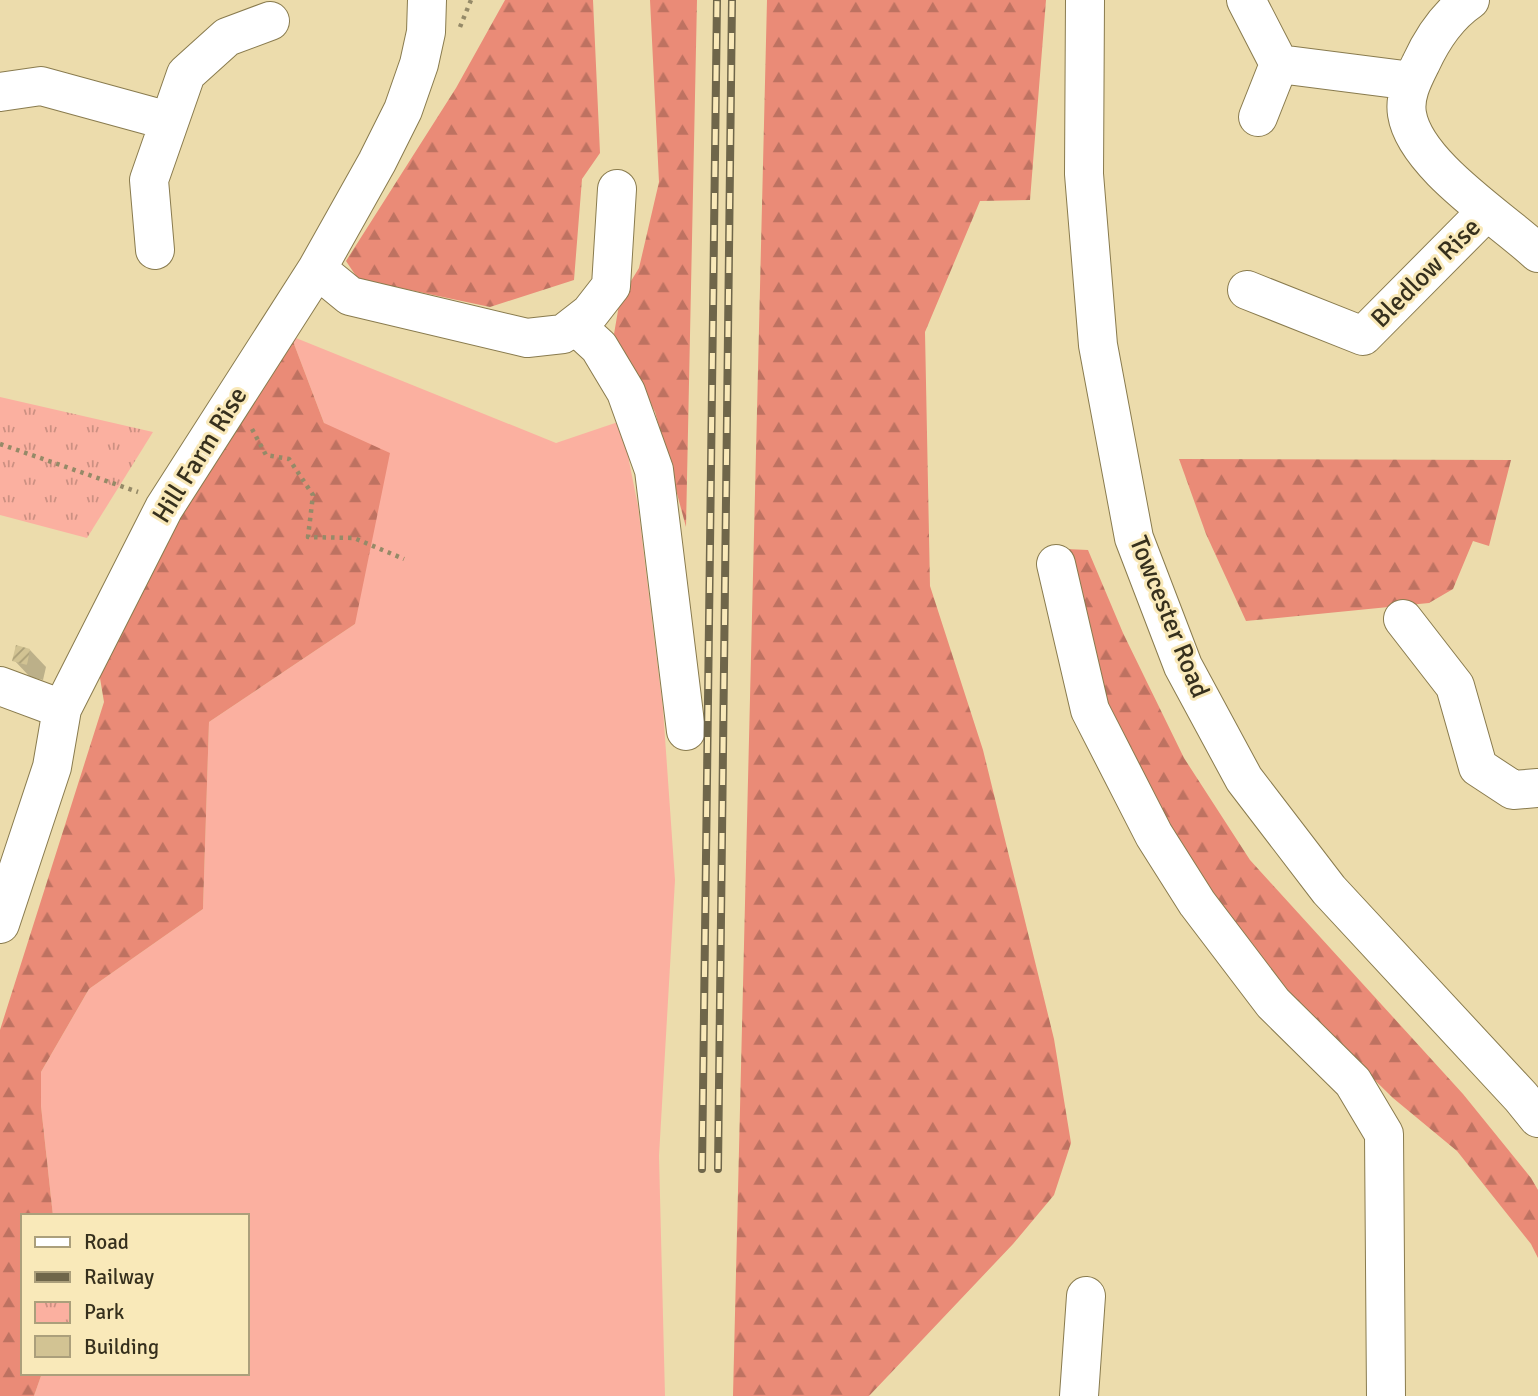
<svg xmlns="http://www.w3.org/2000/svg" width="1538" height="1396" font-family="Signika,sans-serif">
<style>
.green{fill:#fbb0a0}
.forest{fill:url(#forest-firs)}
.park{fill:url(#park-tufts)}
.shadow{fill:#0003}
.building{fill:url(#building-hatch)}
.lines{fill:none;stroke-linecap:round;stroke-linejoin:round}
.minor-casing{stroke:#897b4e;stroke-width:40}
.path{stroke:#958a68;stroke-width:4.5;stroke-dasharray:3.5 5;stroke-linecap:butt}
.minor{stroke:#fff;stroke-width:38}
.rail-casing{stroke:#6f664a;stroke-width:8}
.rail{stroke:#f9e9b9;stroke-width:5;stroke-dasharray:16;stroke-linecap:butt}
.labels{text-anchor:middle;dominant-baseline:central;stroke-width:6;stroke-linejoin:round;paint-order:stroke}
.street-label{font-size:26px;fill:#36301d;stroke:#f9e9b9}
</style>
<defs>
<pattern id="forest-firs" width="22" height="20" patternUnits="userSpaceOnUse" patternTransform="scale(1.75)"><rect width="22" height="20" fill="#ea8b77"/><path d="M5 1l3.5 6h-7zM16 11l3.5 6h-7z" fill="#be7261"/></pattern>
<pattern id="park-tufts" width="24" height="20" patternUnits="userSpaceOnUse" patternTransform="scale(1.75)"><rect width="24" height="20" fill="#fbb0a0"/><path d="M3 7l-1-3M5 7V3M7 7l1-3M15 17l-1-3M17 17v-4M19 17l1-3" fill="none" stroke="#cc9082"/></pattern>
<pattern id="building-hatch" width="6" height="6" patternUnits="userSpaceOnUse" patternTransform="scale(1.75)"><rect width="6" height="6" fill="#d2c393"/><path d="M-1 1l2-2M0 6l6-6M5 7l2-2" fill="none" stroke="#ab9f77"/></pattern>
</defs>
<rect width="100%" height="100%" fill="#ecdcac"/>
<!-- green -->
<path class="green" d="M291,336L556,443L621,421L638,506L663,709L675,880L659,1156L665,1396H34L42,1373H247V1216H53L41,1106V1072L89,989L203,909L209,722L355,624L324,423Z"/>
<!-- forest -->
<path class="forest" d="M505,0H593L600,153L582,179L574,280L490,307L358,279L346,261L456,88Z
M650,0H697L686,527L655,412L614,334L620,299L639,268L659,182Z
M767,0H1046L1030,200L980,201L925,332L930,586L983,750L1054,1039L1071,1143L1054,1195L1013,1244L869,1396H733Z
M291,336L324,423L390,453L355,624L209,722L203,909L89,989L41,1072V1106L53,1216H23V1373H42L34,1396H0V1030L104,702L99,672L184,510Z
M1179,459L1511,460L1489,546L1473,541L1453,589L1429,603L1246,621L1206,534Z
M1066,549L1088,550L1123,633L1184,758L1250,860L1463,1094L1531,1178L1538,1190V1258L1531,1244L1457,1151L1393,1098L1299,1006L1240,933L1183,856L1101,692Z"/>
<!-- park -->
<path class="park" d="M0,397L153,432L87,538L0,515Z"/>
<!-- shadow -->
<path class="shadow" d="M30,650L46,667L43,680L30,677L14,660Z"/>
<!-- building -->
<path class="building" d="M16,645L30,649L27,665L12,661Z"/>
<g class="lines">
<defs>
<path id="minor" d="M1085,0L1084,174L1098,345L1134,538L1183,666L1244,779L1329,890L1521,1097L1538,1118
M1246,0L1279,64L1412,81
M1470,0C1448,15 1432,39 1421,63C1413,79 1404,96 1407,114C1415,165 1502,219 1538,253
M0,92L41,86L169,121
M1258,117L1279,64
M155,250L149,180L186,74L227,37L270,21
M317,269L350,296L527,338L563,334L590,313L611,286L617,189
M1247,290L1363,336L1487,211
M575,325L599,347L626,392L654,470L686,731
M1056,564L1090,710L1154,835L1197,903L1273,1003L1353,1082L1384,1134L1386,1396
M1403,619L1455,686L1478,767L1513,790L1538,788
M0,686L62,709
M0,924L52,767L62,709L164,508L317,269L377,162L403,110L419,64L426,32L427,0
M1079,1396L1086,1296"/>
</defs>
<!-- minor casing -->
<use href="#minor" class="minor-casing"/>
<!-- path -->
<path class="path" d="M460,27L471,0
M252,429L266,455L289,459L313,495L308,537L354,538L404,559
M0,444L138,492"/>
<!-- minor -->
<use href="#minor" class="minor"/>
<defs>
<path id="rail" d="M702,1169L717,0
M718,1169L732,0"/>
</defs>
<!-- rail casing -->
<use href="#rail" class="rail-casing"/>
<!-- rail -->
<use href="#rail" class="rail"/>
</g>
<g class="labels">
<!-- street labels -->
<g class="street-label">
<text transform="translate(1426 273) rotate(-45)">Bledlow Rise</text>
<text transform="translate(200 455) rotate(-58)">Hill Farm Rise</text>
<text transform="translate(1169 617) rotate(68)">Towcester Road</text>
</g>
</g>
<!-- legend -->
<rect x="21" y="1214" width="228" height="161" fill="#f9e9b9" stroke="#ab9f7b" stroke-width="2"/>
<rect x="35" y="1237" width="35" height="10" fill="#ffffff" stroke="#ab9f7b" stroke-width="2"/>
<text x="84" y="1249" font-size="21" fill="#36301d">Road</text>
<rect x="35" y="1272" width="35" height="10" fill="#6f664a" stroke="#ab9f7b" stroke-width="2"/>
<text x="84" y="1284" font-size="21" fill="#36301d">Railway</text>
<rect x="35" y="1302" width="35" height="21" fill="url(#park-tufts)" stroke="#ab9f7b" stroke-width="2"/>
<text x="84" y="1319" font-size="21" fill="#36301d">Park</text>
<rect x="35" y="1336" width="35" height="21" fill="#d2c393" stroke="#ab9f7b" stroke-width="2"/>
<text x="84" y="1354" font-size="21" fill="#36301d">Building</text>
</svg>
